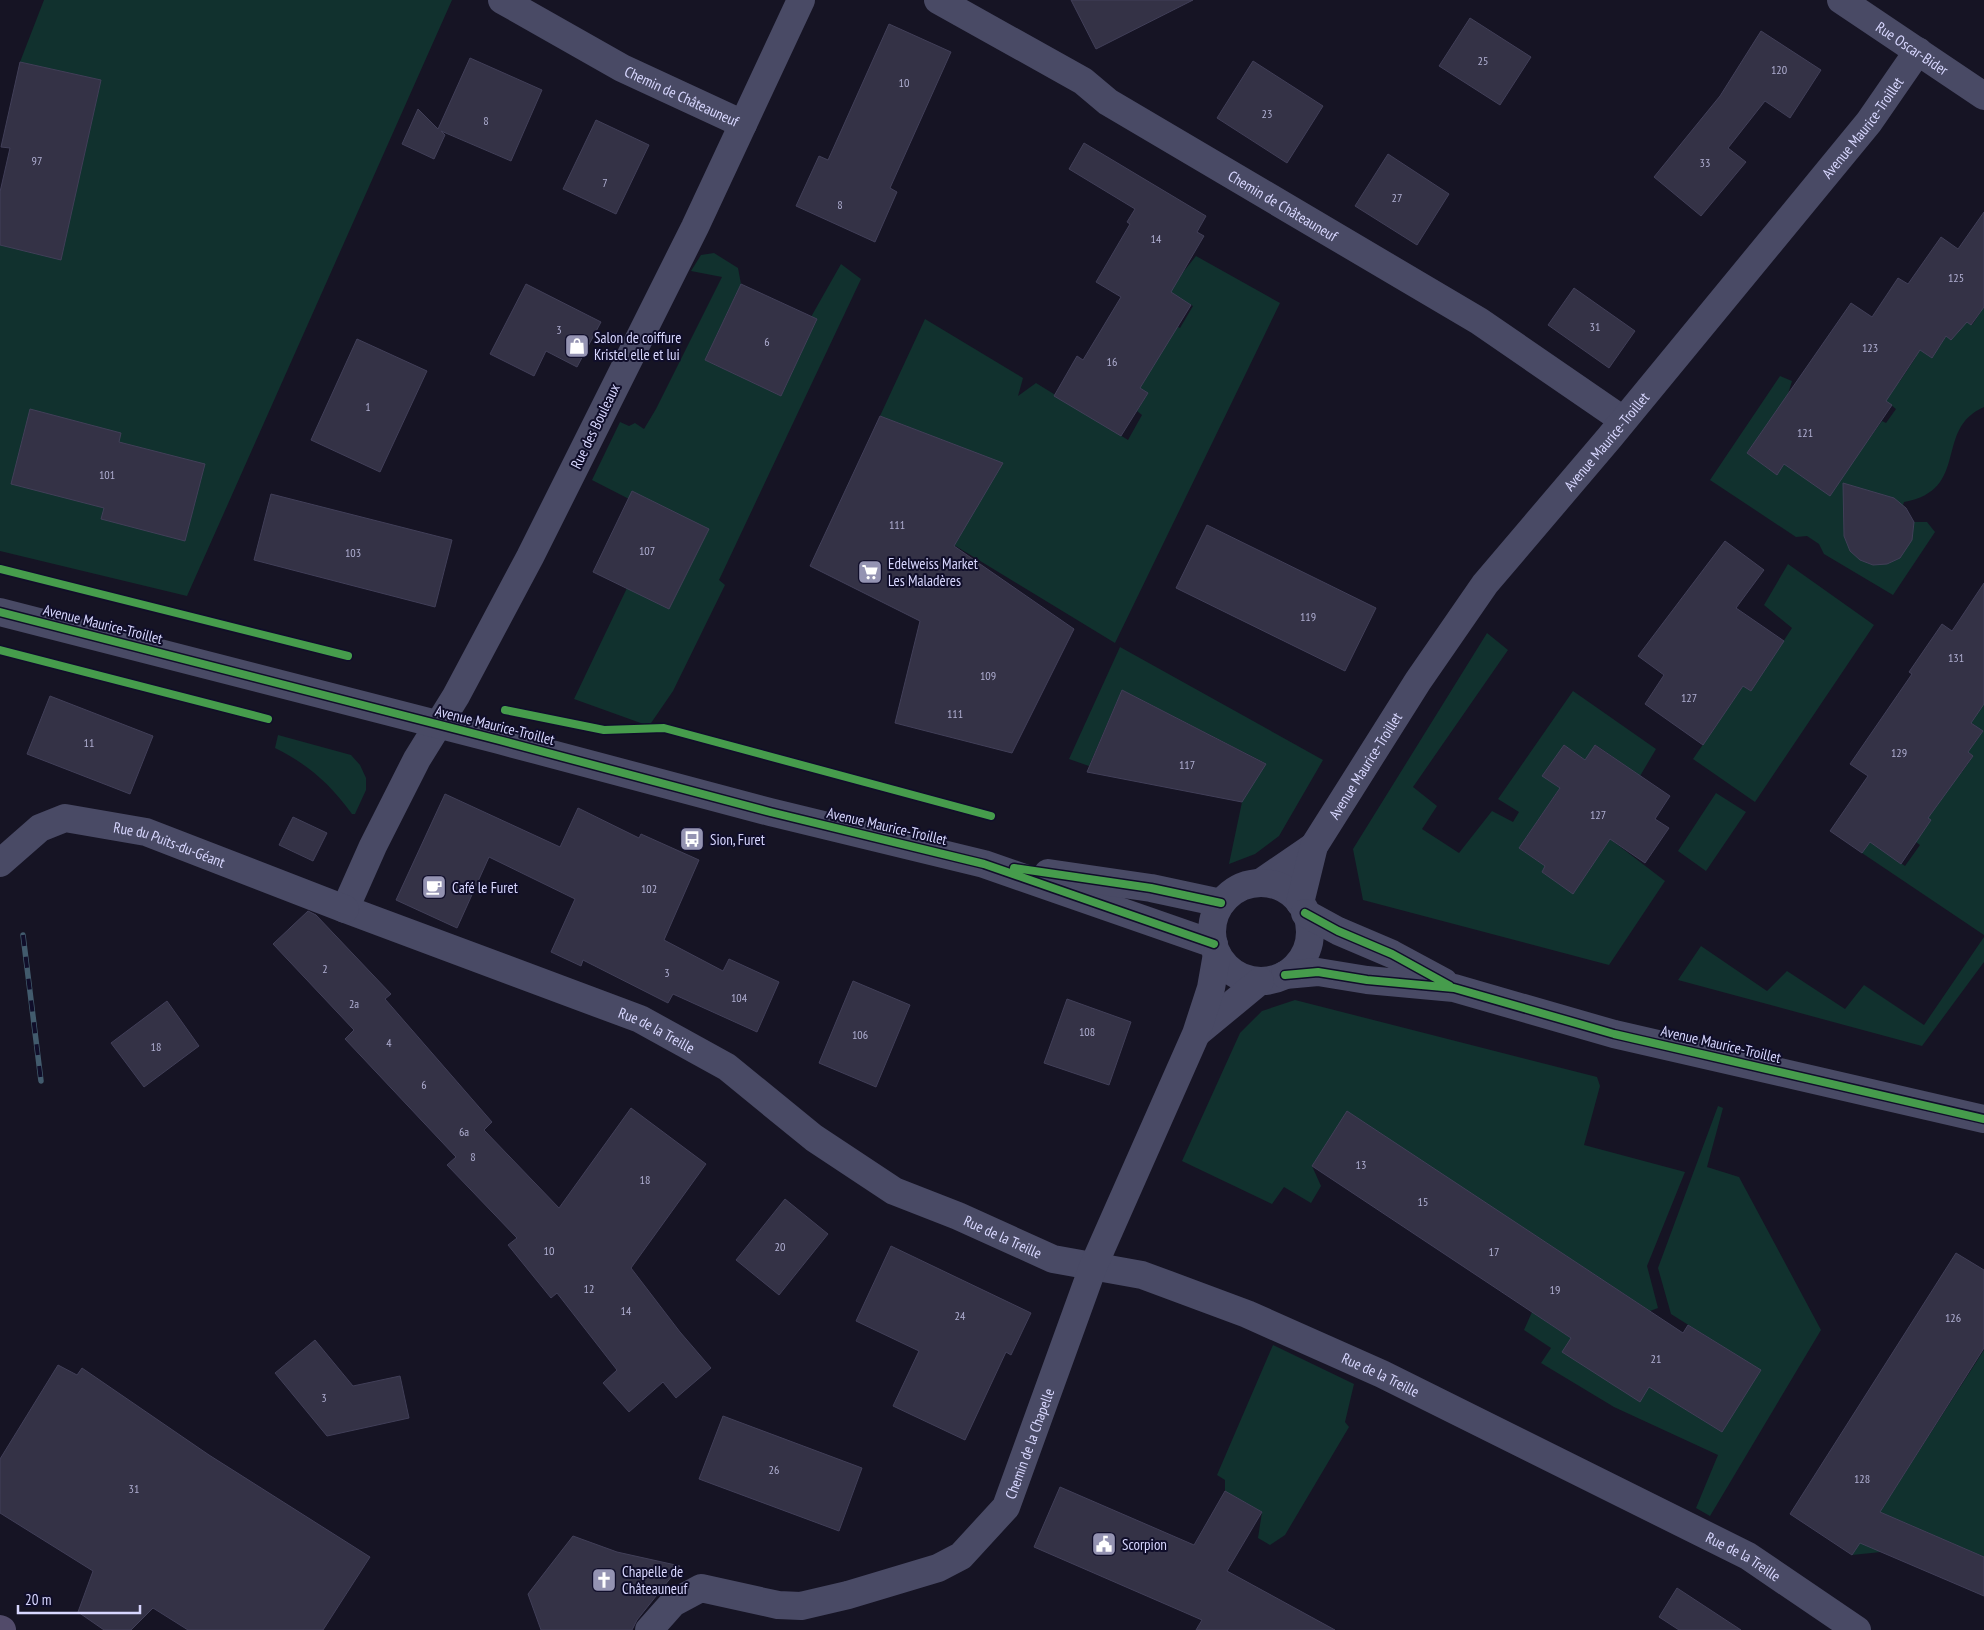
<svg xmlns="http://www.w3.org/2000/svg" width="1984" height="1630" font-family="'PT Sans Narrow',sans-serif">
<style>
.green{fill:#11312e}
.building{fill:#343246;stroke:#413f58}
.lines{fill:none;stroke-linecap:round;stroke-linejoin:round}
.minor{stroke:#494a65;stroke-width:28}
.major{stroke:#524b6a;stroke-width:28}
.rail-casing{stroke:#425b6d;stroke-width:5.5}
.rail{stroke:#100e2a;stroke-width:4;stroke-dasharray:11;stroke-linecap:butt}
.cycleway-casing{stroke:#100e2a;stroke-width:11}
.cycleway{stroke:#469c4c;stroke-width:8}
.labels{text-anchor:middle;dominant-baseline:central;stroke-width:4;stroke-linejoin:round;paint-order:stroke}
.number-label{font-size:12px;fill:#afaed1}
.street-label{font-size:15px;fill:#d8d7ff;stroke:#100e2a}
.poi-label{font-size:15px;fill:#d8d7ff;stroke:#100e2a;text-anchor:start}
</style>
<rect width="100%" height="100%" fill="#161424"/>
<!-- green -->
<path class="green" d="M44,0H452L187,596L0,551V245L61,259L101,80L20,62Z
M714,253L738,268L741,284L705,360L781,396L817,319L811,317L841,264L861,279L719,580L725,585L673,691L649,726L574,699L627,588L669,609L629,499L592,480L620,422L629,426L635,423L644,429L656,409L722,277L691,271L701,255Z
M1196,256L1280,303L1115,643L954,545L1002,463L880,416L925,319L1023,378L1018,396L1036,383L1128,440L1142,415L1137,411L1148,393L1140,388L1155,363L1172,324L1180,328L1193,306L1162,287L1180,276Z
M1984,307V407C1933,429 1971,490 1904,502L1903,505L1914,522H1927L1935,532L1893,595L1824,554L1819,544L1807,536L1796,537L1710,480L1780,376L1792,381L1787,397L1747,453L1777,475L1784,464L1847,430L1866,443L1882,421L1886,423L1896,409L1881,397L1900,381L1916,357L1911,344L1932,358L1946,336L1950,339L1963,319L1972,325Z
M1788,564L1874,625L1755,802L1693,759L1743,686L1751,691L1792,628L1764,605Z
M1487,633L1508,650L1413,787L1437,806L1422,829L1459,853L1492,811L1513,822L1519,812L1498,799L1573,691L1656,749L1640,776L1596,745L1585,760L1564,745L1543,776L1560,788L1519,848L1545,866L1542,872L1573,893L1610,839L1665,881L1609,965L1363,900L1353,849Z
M1120,647L1323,760L1279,836L1255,854L1229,864L1242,802L1265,763L1122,690L1089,766L1069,759Z
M1984,704V935L1862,853L1870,842L1905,866L1920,845L1916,842L1908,804L1962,772L1973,756L1968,752L1983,731L1962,716Z
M278,735L351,755L360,765L366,778V790L355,814H352C330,784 309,765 275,748Z
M1716,793L1746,812L1706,871L1678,851Z
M1984,937V962L1922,1046L1678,980L1701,946L1767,991L1787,971L1845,1009L1864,985L1924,1025Z
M1295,1000L1597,1077L1600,1086L1584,1145L1685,1172L1647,1266L1658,1308L1650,1311L1347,1112L1312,1166L1321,1186L1311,1203L1284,1187L1272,1204L1182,1161L1240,1033L1262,1011Z
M1718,1106L1723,1108L1707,1167L1739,1177L1821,1330L1710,1516L1696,1508L1718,1455L1614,1407L1541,1363L1551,1348L1524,1330L1532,1312L1571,1338L1640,1401L1649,1387L1722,1432L1760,1370L1671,1314L1658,1268Z
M1273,1345L1354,1384L1345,1422L1349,1427L1285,1535L1270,1545L1258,1538L1262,1512L1225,1491V1480L1217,1475Z
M1984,1350V1557L1896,1519L1881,1552L1852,1555Z"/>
<!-- building -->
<path class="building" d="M1071,0H1193L1096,49Z
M1470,18L1531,57L1500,105L1439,66Z
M889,24L951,52L890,188L897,192L875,242L796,206L819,156L828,160Z
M1761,31L1821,70L1790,118L1765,101L1728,148L1746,162L1701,216L1654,177L1720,96Z
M470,58L542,90L511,161L441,131L445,135L434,159L402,144L418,109L438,129Z
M1253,61L1323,106L1287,163L1217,118Z
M20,62L101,80L61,260L0,245V192L10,148L1,147Z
M596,120L649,145L616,214L563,189Z
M1084,143L1206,216L1197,232L1204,236L1171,292L1191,305L1140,388L1148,393L1121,436L1054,396L1077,356L1083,360L1121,297L1096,282L1130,224L1127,222L1135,209L1069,169Z
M1388,154L1449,194L1417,245L1355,206Z
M1984,212V307L1971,325L1967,322L1951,340L1946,336L1932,358L1920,350L1886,401L1892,405L1830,496L1784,464L1777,475L1747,453L1851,303L1872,317L1898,278L1908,284L1941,237L1958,249Z
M526,284L601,322L577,367L546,351L534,376L490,354Z
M741,284L817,319L781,396L705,360Z
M1574,288L1635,331L1609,368L1548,325Z
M357,339L427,371L380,472L311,440Z
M30,409L121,433L119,442L205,464L185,541L101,519L104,508L11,484Z
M880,416L1003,463L954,546L1074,629L1012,753L895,723L920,621L810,566Z
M1843,483L1894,498L1906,508L1914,522L1912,540L1900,558L1887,564L1873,565L1860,560L1850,551L1844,536Z
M632,491L709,529L669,609L593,572Z
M271,494L452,540L435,607L254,560Z
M1207,525L1376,608L1345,671L1176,588Z
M1725,541L1764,570L1736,608L1784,641L1751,691L1743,686L1703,745L1645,704L1664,675L1638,656Z
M1984,583V704L1971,723L1983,731L1968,752L1973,756L1928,818L1931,820L1901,864L1870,842L1862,853L1830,831L1868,776L1850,764L1912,674L1909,672L1942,624L1952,631Z
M1122,690L1266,764L1242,802L1087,772Z
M50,696L153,736L130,794L27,754Z
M1564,745L1585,760L1595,745L1670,796L1655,819L1669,828L1645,863L1610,839L1573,894L1542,872L1545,866L1519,848L1560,788L1542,776Z
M445,794L560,847L578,808L639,838L641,834L699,860L664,940L723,971L729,959L779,982L757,1032L673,994L668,1003L583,960L581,966L551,952L575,899L489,857L457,928L396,900Z
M293,817L327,833L313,861L279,845Z
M308,911L316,915L391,994L385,999L492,1122L484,1130L559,1208L631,1108L706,1164L631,1268L680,1332L711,1368L676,1398L663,1382L629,1412L603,1383L617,1370L557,1293L551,1298L508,1245L517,1238L447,1165L456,1157L345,1039L354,1030L273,944Z
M853,981L910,1005L876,1087L819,1063Z
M1067,999L1131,1022L1109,1085L1044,1063Z
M167,1001L199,1046L144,1087L111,1043Z
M1347,1111L1683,1333L1688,1325L1761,1370L1722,1432L1649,1387L1640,1402L1562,1352L1571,1338L1312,1166Z
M785,1199L828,1234L779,1295L736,1260Z
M891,1246L1031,1313L1011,1355L1006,1352L965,1440L893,1406L919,1351L856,1321Z
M1956,1253L1984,1270V1348L1880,1512L1984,1557V1596L1860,1543L1852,1555L1790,1514Z
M315,1340L353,1386L400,1376L409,1418L327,1436L275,1373Z
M58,1365L77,1375L82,1368L209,1455L370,1557L323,1630H188L153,1608L131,1630H104L78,1612L93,1571L0,1513V1459Z
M723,1416L862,1468L839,1531L699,1479Z
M1060,1487L1194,1545L1225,1491L1262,1512L1227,1571L1335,1630H1196L1202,1620L1034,1547Z
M573,1536L617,1552L680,1566L637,1620L632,1630H541L528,1594Z
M1677,1588L1741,1630H1679L1659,1617Z"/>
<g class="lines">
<!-- minor -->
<g class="minor">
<path id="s1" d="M502,0L622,68L743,124"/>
<path id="s2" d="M801,0L695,227L530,557L456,696L417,759L373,846L345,909L640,1019L727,1067L814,1138L894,1191L958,1216L1053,1259L1142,1275L1247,1314L1382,1374L1748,1556L1857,1630"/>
<path id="s3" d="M938,0L1083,81L1108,102L1479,321L1623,420"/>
<path id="s4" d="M1841,0L1984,96"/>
<path d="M0,612L499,740L770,812L984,864L1214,944"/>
<path id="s5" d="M0,863L40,828L65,818L146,832L345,909"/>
<path d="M1048,873L1151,888L1221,903"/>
<path d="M1260,883L1314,846"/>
<circle cx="1261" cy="932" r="49"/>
<path id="s6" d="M1300,903L1314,846L1418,681L1485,584L1610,437L1869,122L1918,51"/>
<path d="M1305,913L1338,931L1392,954L1444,982"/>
<path d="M1285,975L1318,972L1367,980L1454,988L1614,1034L1984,1119"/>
<path d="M1197,1033L1260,981"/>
<path id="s7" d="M649,1630L673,1603L701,1588L778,1605L801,1606L848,1595L938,1568L961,1556L1006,1507L1093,1267L1196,1034L1211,988L1217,954"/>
</g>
<!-- major -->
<path class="major" d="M0,1629L2,1630"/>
<defs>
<path id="rail" d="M23,935L41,1081"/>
</defs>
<!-- rail casing -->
<use href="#rail" class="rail-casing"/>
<!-- rail -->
<use href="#rail" class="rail"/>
<defs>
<path id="cycleway" d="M0,569L348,656
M0,612L499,740L770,812L984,864L1214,944
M0,650L268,719
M505,710L604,730L664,728L991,816
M1014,868L1151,888L1221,903
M1305,913L1338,931L1392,954L1450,986
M1285,975L1318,972L1367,980L1454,988L1614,1034L1984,1119"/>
</defs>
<!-- cycleway casing -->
<use href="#cycleway" class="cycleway-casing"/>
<!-- cycleway -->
<use href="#cycleway" class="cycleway"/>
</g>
<!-- icons -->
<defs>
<symbol id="shop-square" viewBox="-11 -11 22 22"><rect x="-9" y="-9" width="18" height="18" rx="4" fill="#9493b2" stroke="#100e2a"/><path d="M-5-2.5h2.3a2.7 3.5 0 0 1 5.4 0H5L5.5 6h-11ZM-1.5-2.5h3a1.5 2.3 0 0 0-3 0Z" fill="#fff"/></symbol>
<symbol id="supermarket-square" viewBox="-11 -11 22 22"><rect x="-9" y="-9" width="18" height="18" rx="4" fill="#9493b2" stroke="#100e2a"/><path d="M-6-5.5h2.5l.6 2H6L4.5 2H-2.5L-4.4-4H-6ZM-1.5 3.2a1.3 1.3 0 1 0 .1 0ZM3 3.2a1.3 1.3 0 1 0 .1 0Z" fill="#fff"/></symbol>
<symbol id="bus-square" viewBox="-11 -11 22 22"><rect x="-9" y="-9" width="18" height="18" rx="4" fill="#9493b2" stroke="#100e2a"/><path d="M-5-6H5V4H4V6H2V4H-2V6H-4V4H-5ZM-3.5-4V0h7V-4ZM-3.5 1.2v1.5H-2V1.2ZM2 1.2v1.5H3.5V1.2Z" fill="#fff"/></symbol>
<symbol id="cafe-square" viewBox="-11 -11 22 22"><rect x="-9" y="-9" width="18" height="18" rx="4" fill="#9493b2" stroke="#100e2a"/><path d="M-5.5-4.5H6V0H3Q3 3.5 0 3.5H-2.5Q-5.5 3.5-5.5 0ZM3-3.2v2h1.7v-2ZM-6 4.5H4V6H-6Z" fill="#fff"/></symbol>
<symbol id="civic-square" viewBox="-11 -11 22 22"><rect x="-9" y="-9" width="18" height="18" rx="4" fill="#9493b2" stroke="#100e2a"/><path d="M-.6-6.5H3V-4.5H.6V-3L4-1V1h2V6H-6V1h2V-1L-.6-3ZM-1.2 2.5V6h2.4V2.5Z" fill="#fff"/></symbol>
<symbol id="church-square" viewBox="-11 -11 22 22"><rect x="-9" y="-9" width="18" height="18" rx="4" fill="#9493b2" stroke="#100e2a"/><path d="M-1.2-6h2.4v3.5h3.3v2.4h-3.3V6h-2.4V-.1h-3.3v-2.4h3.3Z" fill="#fff"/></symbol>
</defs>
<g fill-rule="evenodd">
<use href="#shop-square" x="563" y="332" width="28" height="28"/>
<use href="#supermarket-square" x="856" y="558" width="28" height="28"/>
<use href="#bus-square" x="678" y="825" width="28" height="28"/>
<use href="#cafe-square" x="420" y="873" width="28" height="28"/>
<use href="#civic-square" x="1090" y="1530" width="28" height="28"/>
<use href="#church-square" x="590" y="1566" width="28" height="28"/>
</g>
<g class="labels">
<!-- number labels -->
<g class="number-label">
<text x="1483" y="60">25</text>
<text x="1779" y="69">120</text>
<text x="904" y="82">10</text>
<text x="1267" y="113">23</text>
<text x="486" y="120">8</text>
<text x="37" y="160">97</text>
<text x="1705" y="162">33</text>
<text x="605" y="182">7</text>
<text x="1397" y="197">27</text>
<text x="840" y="204">8</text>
<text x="1156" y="238">14</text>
<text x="1956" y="277">125</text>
<text x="1595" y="326">31</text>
<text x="559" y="329">3</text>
<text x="767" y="341">6</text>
<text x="1870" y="347">123</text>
<text x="1112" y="361">16</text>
<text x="368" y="406">1</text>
<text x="1805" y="432">121</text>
<text x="107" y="474">101</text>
<text x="897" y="524">111</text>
<text x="647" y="550">107</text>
<text x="353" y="552">103</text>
<text x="1308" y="616">119</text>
<text x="1956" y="657">131</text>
<text x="988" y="675">109</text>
<text x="1689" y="697">127</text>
<text x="955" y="713">111</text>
<text x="89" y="742">11</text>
<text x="1899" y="752">129</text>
<text x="1187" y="764">117</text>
<text x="1598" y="814">127</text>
<text x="649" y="888">102</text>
<text x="325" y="968">2</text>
<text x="667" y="972">3</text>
<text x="739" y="997">104</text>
<text x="354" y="1003">2a</text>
<text x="1087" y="1031">108</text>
<text x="860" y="1034">106</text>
<text x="389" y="1042">4</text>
<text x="156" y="1046">18</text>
<text x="424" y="1084">6</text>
<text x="464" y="1131">6a</text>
<text x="473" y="1156">8</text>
<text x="1361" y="1164">13</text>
<text x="645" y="1179">18</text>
<text x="1423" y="1201">15</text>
<text x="780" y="1246">20</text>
<text x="549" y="1250">10</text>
<text x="1494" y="1251">17</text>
<text x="589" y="1288">12</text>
<text x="1555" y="1289">19</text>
<text x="626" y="1310">14</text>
<text x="960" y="1315">24</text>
<text x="1953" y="1317">126</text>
<text x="1656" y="1358">21</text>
<text x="324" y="1397">3</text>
<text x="774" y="1469">26</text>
<text x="1862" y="1478">128</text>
<text x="134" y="1488">31</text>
</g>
<!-- street labels -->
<g class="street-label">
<text stroke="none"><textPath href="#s4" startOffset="86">Rue Oscar-Bider</textPath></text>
<text stroke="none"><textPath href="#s1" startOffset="204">Chemin de Châteauneuf</textPath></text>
<text stroke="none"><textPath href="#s6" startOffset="964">Avenue Maurice-Troillet</textPath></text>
<text stroke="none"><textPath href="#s3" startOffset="402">Chemin de Châteauneuf</textPath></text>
<text transform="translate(595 426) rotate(-64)">Rue des Bouleaux</text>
<text stroke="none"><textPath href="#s6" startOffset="559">Avenue Maurice-Troillet</textPath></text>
<text transform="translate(103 624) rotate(14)">Avenue Maurice-Troillet</text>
<text transform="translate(495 725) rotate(14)">Avenue Maurice-Troillet</text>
<text stroke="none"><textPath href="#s6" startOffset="154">Avenue Maurice-Troillet</textPath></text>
<text transform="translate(887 826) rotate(13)">Avenue Maurice-Troillet</text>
<text stroke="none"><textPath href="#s5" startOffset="188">Rue du Puits-du-Géant</textPath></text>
<text stroke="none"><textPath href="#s2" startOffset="1352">Rue de la Treille</textPath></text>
<text transform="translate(1721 1044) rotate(13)">Avenue Maurice-Troillet</text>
<text stroke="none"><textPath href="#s2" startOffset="1758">Rue de la Treille</textPath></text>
<text stroke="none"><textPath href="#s2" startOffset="2162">Rue de la Treille</textPath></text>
<text stroke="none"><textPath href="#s7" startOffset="472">Chemin de la Chapelle</textPath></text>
<text stroke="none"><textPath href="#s2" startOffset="2568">Rue de la Treille</textPath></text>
</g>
<!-- poi labels -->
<g class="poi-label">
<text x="594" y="337">Salon de coiffure<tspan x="594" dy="17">Kristel elle et lui</tspan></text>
<text x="888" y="563">Edelweiss Market<tspan x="888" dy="17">Les Maladères</tspan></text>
<text x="710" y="839">Sion, Furet</text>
<text x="452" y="887">Café le Furet</text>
<text x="1122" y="1544">Scorpion</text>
<text x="622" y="1571">Chapelle de<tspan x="622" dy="17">Châteauneuf</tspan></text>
</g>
</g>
<!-- scale -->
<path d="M18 1605v8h122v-8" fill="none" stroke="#d8d7ff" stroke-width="2.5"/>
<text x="25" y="1605" font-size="15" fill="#d8d7ff" stroke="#100e2a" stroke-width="4" paint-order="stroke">20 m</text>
</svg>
